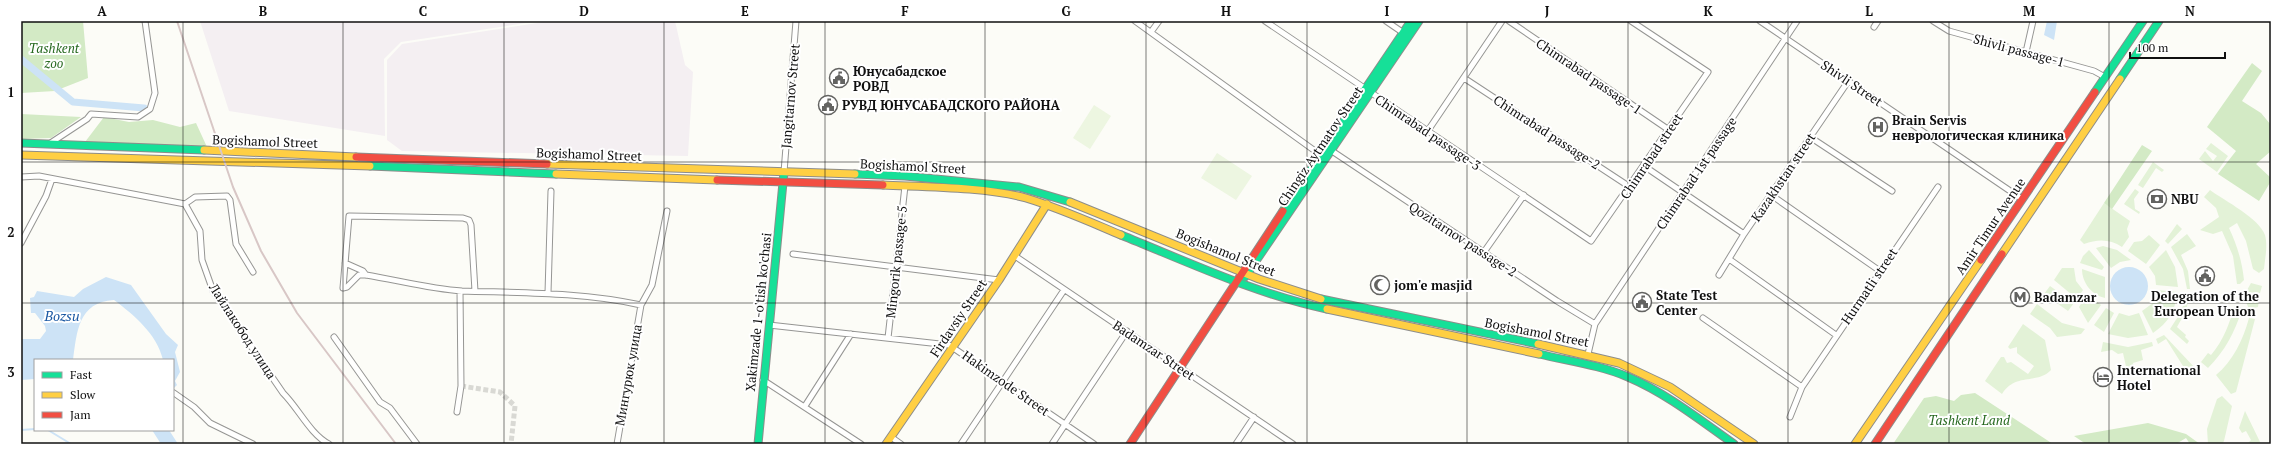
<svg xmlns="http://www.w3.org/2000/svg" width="2292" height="465" font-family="'PT Serif',serif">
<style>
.industrial{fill:#f4eff2}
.green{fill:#e3f2d7}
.forest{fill:#d3eac5}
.pitch{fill:#edf6e1}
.water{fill:#cde3f6}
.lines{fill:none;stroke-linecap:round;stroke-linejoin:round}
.stream{stroke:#cde3f6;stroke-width:2}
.canal{stroke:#cde3f6;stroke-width:7}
.street-tunnel{stroke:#d9d9d4;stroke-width:5;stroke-dasharray:5 2.5;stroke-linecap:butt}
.street-casing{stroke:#969694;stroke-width:7}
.fast-casing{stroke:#8d8d8b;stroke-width:9}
.slow-casing{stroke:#8d8d8b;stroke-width:9}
.jam-casing{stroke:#8d8d8b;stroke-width:9}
.street{stroke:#fffffe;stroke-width:5}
.fast{stroke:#16e098;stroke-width:7}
.slow{stroke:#ffcf43;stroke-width:7}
.jam{stroke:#f24e42;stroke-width:7}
.rail{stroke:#d8c7c6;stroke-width:2}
.grid{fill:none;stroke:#101010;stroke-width:1;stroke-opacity:0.55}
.labels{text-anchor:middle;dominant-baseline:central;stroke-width:4;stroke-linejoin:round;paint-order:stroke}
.park-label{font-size:13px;font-style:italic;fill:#276920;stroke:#fff}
.street-label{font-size:13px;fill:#101010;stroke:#fff}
.poi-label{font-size:13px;font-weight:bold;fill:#101010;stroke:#fff;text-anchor:start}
.water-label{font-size:14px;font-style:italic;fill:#1957a2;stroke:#fff}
.neatline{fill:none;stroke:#101010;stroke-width:1.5}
.grid-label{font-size:13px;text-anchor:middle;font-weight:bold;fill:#101010}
</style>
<rect width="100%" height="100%" fill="#fcfcf7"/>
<!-- industrial -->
<path class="industrial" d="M200,21H539L401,42L384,59L385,136L229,111Z
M550,21H675L685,65L693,72L688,156L402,151L387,140V60L402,44Z"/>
<!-- green -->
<path class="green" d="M2211,143L2228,156L2217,172L2199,159L2205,151L2213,161L2217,156L2206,149Z
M2153,162L2164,170L2162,172L2156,168L2143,188L2138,185Z
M2135,189L2139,192L2134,199L2135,209L2140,212L2139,214L2124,204Z
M2210,190C2225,201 2259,218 2265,235C2268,246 2265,258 2264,269L2259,273L2253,269L2246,241L2237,223L2229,228C2237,245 2242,261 2244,280L2240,284H2237L2233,256L2222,231L2213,234L2200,230L2219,217L2216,208L2204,197Z
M2104,203L2130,221L2127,229L2129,237L2122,247C2110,239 2098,239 2084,244L2080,240Z
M2177,224L2182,229L2168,244L2165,241Z
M2187,234L2196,246L2181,255L2188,271L2190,289H2187L2183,269L2171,247Z
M2149,235L2160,245L2146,264L2128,251L2134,242L2142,241Z
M2103,246L2117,250L2131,260L2120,262L2111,268L2096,248Z
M2089,250L2104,267L2102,270L2080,263L2083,256Z
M2166,250L2175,267L2178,287L2156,285L2155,276L2149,267Z
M2062,268H2074L2076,281L2083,290L2077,299L2054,280Z
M2082,269L2105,277V298C2092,295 2082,283 2082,269Z
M2251,283L2262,286L2260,293L2246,292Z
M2050,286L2074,303L2068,311L2044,294Z
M2157,290L2177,292C2176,310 2168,323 2153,333L2142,311L2153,303Z
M2187,293H2190L2186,311L2177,327L2186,335L2185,337L2189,341L2187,344L2170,329L2181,312Z
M2087,294L2101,305L2088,323L2079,307Z
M2247,298L2259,299L2258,307L2249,309L2246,302Z
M2037,304L2062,323L2085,329L2081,334L2057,337L2050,328L2030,314Z
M2238,304L2242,309C2235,332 2225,351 2208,368L2201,362L2208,353L2211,355C2224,340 2229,324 2235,305Z
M2106,308L2114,313L2104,332L2094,325Z
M2119,313L2129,316L2139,313L2148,335L2128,338L2108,334Z
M2249,318L2255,319L2236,392L2231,394L2216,375C2233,361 2243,340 2249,318Z
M2023,324L2045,340L2051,370C2037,385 2016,372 2002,394L1985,381L2001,357H2004L2007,363L2011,362L2028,374L2034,366L2017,353V347L2010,349L2008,347Z
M2164,335L2196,369L2188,374L2166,339L2158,344L2156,339Z
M2103,342L2128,347L2152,342L2153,346L2141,350L2143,360L2133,363L2134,369L2127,371L2123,353L2118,354L2112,350L2101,352Z
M2222,396L2232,406L2224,441L2222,444H2208L2207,429L2217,399Z
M2245,411L2261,444H2247L2251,440L2246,431L2242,433L2239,428Z"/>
<!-- forest -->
<path class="forest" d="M21,21H83L88,78L55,91L21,93Z
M2252,63L2262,71L2242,101L2261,113L2271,125V151L2256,164L2271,178V181L2259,201L2218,174L2236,151L2207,127Z
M21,114L81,117L51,138L21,139Z
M104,117L129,122L153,120L180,127L196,123L207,147L85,142Z
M2142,145L2152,151L2112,209L2104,203Z
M1975,393L2053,444H1893L1924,398L1936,396L1954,401L1961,395Z
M2148,423L2186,434L2200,444H2190L2186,438L2176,444H2086L2074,436Z"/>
<!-- pitch -->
<path class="pitch" d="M1094,105L1111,116L1090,149L1073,138Z
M1217,153L1252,176L1236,200L1201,178Z"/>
<!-- water -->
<path class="water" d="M2047,21H2057L2054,40L2044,35Z
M2110 286a19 19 0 1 1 38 0a19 19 0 1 1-38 0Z
M106,277L131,285L166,334L178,345L175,352L180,372L175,381L177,385L173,389V360H163C157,334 134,315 114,300C78,302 77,332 73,360H35V379L21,380V339H40L46,331L45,326L35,313H31L30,298L34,297L37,291L74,297L83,289Z
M152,430H169L178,444H161Z"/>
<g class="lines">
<!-- stream -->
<path class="stream" d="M21,430L35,429
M48,430L71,444"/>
<!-- canal -->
<path class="canal" d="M21,59L73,102L144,108"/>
<!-- street-tunnel -->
<path class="street-tunnel" d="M461,386L500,392L515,406L511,444"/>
<defs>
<path id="street" d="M1135,21L1322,156
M1265,21L1591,241L1708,72L1631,21
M1386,21L1405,34
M1509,21L1669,130
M1760,21L2022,199
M1933,21L1949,31L2094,71L2105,77
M1874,27L1878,21
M1151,32L1159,21
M2026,52L2033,21
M1464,78L1630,187
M1427,132L1502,21
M1810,137L1892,191
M49,144L87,119L91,114L138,117L150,109L155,93L145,21
M1329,149L1557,301L1595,324
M1644,166L1744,234
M784,172L796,21
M21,177L39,176L185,204L195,197L227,196L230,200L236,244L253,272
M1771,195L1880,271
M185,204L200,231L202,260L213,291L283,393C299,409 310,434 329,444
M21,243L46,196L52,179
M1484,252L1524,195
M793,254L999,280
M1015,256L1293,444
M1729,259L1836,335
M345,263L363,271L366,275
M1719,275L1744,234L1849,80
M343,288L347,287L359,275H366C397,280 430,289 462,291C522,293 582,292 641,305
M343,288L349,216L463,218L469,220L471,225L475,291
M548,293L551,191
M1703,318L1802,387
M769,325L949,345L1094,444
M334,337L380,402L390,408L417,444
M888,338L905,186
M1588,354L1595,324L1797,21
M763,380L861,444
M174,393L194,407L210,423L253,444
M805,406L851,334
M457,412L461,386L460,291
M1790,417L1802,387L1938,187
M891,437L901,444
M617,444L641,305L652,285L667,211
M961,444L1064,290
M1052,444L1127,331
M1236,444L1254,417"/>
<path id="fast" d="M2120,79L2159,21
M2095,92L2143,21
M21,143L204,150
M370,166L556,174
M855,174L905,176L1019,187L1070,202
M1283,211L1411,21
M1121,235C1188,262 1256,294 1327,309
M1245,277L1419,21
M1321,299L1538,344
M1539,354C1568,361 1600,365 1628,377C1666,393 1700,420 1734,444
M758,444L784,172"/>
<path id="slow" d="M204,150L356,157
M21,155L370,166
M547,164L855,174
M556,174L717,180
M883,185C926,187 986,187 1026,198C1059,208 1090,222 1121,235
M1070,202L1259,279L1321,299
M2002,254L2120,79
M1327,309L1539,354
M1538,344L1619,363L1670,387L1754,444
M886,444L999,280L1047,204
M1855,444L1981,260"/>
<path id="jam" d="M356,157L547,164
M717,180L883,185
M1981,260L2095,92
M1130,444L1283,211
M1875,444L2002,254"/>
</defs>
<!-- street casing -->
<use href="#street" class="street-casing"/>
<!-- fast casing -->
<use href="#fast" class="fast-casing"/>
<!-- slow casing -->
<use href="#slow" class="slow-casing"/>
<!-- jam casing -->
<use href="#jam" class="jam-casing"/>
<!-- street -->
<use href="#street" class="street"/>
<!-- fast -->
<use href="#fast" class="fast"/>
<!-- slow -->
<use href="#slow" class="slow"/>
<!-- jam -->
<use href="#jam" class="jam"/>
<!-- rail -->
<path class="rail" d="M177,21L233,187L261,251L297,313L396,444"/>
</g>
<!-- grid -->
<path class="grid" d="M183,21V444M343,21V444M504,21V444M664,21V444M825,21V444M985,21V444M1146,21V444M1307,21V444M1467,21V444M1628,21V444M1788,21V444M1949,21V444M2109,21V444M21,162H2271M21,303H2271"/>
<!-- icons -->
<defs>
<symbol id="civic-ring" viewBox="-11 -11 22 22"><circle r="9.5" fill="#fff" stroke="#636361" stroke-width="1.5"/><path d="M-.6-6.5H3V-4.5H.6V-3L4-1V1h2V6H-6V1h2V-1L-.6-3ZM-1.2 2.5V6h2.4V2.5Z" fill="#636361"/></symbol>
<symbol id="hospital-ring" viewBox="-11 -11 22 22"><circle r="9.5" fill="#fff" stroke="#636361" stroke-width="1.5"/><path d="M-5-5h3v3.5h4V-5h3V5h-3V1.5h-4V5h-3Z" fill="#636361"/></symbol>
<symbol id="bank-ring" viewBox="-11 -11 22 22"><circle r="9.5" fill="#fff" stroke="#636361" stroke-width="1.5"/><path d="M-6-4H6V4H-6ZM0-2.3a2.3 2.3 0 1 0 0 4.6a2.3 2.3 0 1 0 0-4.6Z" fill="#636361"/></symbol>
<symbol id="mosque-ring" viewBox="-11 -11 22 22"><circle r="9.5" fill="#fff" stroke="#636361" stroke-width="1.5"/><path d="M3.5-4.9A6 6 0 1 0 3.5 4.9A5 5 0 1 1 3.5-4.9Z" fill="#636361"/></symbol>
<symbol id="metro-ring" viewBox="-11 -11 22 22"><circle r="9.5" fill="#fff" stroke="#636361" stroke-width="1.5"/><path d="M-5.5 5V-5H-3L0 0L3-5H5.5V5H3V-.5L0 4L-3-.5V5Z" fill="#636361"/></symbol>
<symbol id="hotel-ring" viewBox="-11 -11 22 22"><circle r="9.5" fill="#fff" stroke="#636361" stroke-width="1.5"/><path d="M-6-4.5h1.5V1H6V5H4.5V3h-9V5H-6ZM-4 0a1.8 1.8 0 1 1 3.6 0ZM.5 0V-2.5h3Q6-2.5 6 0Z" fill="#636361"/></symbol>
</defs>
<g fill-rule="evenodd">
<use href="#civic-ring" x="828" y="67" width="22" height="22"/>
<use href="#civic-ring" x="817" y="94" width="22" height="22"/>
<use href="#hospital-ring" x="1867" y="116" width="22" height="22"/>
<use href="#bank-ring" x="2146" y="188" width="22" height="22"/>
<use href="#civic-ring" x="2194" y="265" width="22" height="22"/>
<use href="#mosque-ring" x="1369" y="274" width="22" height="22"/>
<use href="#metro-ring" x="2009" y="286" width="22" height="22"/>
<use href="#civic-ring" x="1631" y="291" width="22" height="22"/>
<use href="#hotel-ring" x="2092" y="366" width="22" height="22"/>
</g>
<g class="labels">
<!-- park labels -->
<g class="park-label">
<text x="54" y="48">Tashkent<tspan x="54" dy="15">zoo</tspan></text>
<text x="1969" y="420">Tashkent Land</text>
</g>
<!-- street labels -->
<g class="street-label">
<text transform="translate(2019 50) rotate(15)">Shivli passage-1</text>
<text transform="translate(1589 76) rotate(34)">Chimrаbаd passage-1</text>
<text transform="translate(1852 83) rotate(34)">Shivli Street</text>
<text transform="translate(790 96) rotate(-85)">Jangitarnov Street</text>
<text transform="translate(1428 132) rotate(34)">Chimrаbаd passage-3</text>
<text transform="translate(1547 132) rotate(33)">Chimrabad passage-2</text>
<text transform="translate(265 141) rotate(2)">Bogishamol Street</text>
<text transform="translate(1320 146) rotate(-56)">Chingiz Aytmatov Street</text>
<text transform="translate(589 154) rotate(2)">Bogishamol Street</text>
<text transform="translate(1651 156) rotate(-56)">Chimrаbаd street</text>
<text transform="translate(913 166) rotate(3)">Bogishamol Street</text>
<text transform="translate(1696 173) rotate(-56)">Chimrabad 1st passage</text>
<text transform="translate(1783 177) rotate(-56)">Kazakhstan street</text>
<text transform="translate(1990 226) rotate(-56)">Amir Timur Avenue</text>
<text transform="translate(1463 239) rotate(33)">Qozitarnov passage-2</text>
<text transform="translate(1226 252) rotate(22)">Bogishamol Street</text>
<text transform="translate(896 262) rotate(-84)">Mingorik passage-5</text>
<text transform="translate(1869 286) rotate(-56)">Hurmatli street</text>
<text transform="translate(758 312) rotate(-84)">Xakimzade 1-o'tish ko'chasi</text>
<text transform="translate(958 318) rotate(-56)">Firdavsiy Street</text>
<text transform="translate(243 331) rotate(57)">Лайлакобод улица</text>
<text transform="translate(1537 332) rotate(11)">Bogishamol Street</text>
<text transform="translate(1154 350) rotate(34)">Badamzar Street</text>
<text transform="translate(628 375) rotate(-80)">Мингурюк улица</text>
<text transform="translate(1006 383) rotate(35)">Hakimzode Street</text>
</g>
<!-- poi labels -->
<g class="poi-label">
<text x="853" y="71">Юнусабадское<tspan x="853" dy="15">РОВД</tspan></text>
<text x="842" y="105">РУВД ЮНУСАБАДСКОГО РАЙОНА</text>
<text x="1892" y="120">Brain Servis<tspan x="1892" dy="15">неврологическая клиника</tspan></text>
<text x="2171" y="199">NBU</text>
<text x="1394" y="285">jom'e masjid</text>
<text x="1656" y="295">State Test<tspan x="1656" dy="15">Center</tspan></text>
<text x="2205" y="296" text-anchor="middle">Delegation of the<tspan x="2205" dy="15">European Union</tspan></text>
<text x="2034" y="297">Badamzar</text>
<text x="2117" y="370">International<tspan x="2117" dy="15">Hotel</tspan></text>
</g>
<!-- water labels -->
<g class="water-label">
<text x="62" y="315">Bozsu</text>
</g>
</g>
<!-- border -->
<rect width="2292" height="465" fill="none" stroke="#ffffff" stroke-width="44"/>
<!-- legend -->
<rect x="34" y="359" width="140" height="72" fill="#ffffff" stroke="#9f9f9f"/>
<rect x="42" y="372" width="20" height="6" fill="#16e098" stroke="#9f9f9f"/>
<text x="70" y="379" font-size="12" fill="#101010">Fast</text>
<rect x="42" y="392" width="20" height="6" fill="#ffcf43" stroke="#9f9f9f"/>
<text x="70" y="399" font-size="12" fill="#101010">Slow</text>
<rect x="42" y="412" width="20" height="6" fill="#f24e42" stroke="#9f9f9f"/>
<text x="70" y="419" font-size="12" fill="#101010">Jam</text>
<!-- scale -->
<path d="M2130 52v6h95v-6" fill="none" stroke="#101010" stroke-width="2"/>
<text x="2136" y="52" font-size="12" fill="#101010" stroke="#ffffff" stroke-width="3" paint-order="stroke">100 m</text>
<rect x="22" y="22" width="2248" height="421" class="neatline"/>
<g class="grid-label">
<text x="102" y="16">A</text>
<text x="263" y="16">B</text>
<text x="423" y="16">C</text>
<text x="584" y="16">D</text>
<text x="745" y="16">E</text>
<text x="905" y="16">F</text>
<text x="1066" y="16">G</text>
<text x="1226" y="16">H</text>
<text x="1387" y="16">I</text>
<text x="1547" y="16">J</text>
<text x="1708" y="16">K</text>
<text x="1869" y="16">L</text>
<text x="2029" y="16">M</text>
<text x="2190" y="16">N</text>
<text x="11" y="97">1</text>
<text x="11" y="237">2</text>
<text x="11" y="377">3</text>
</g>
</svg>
